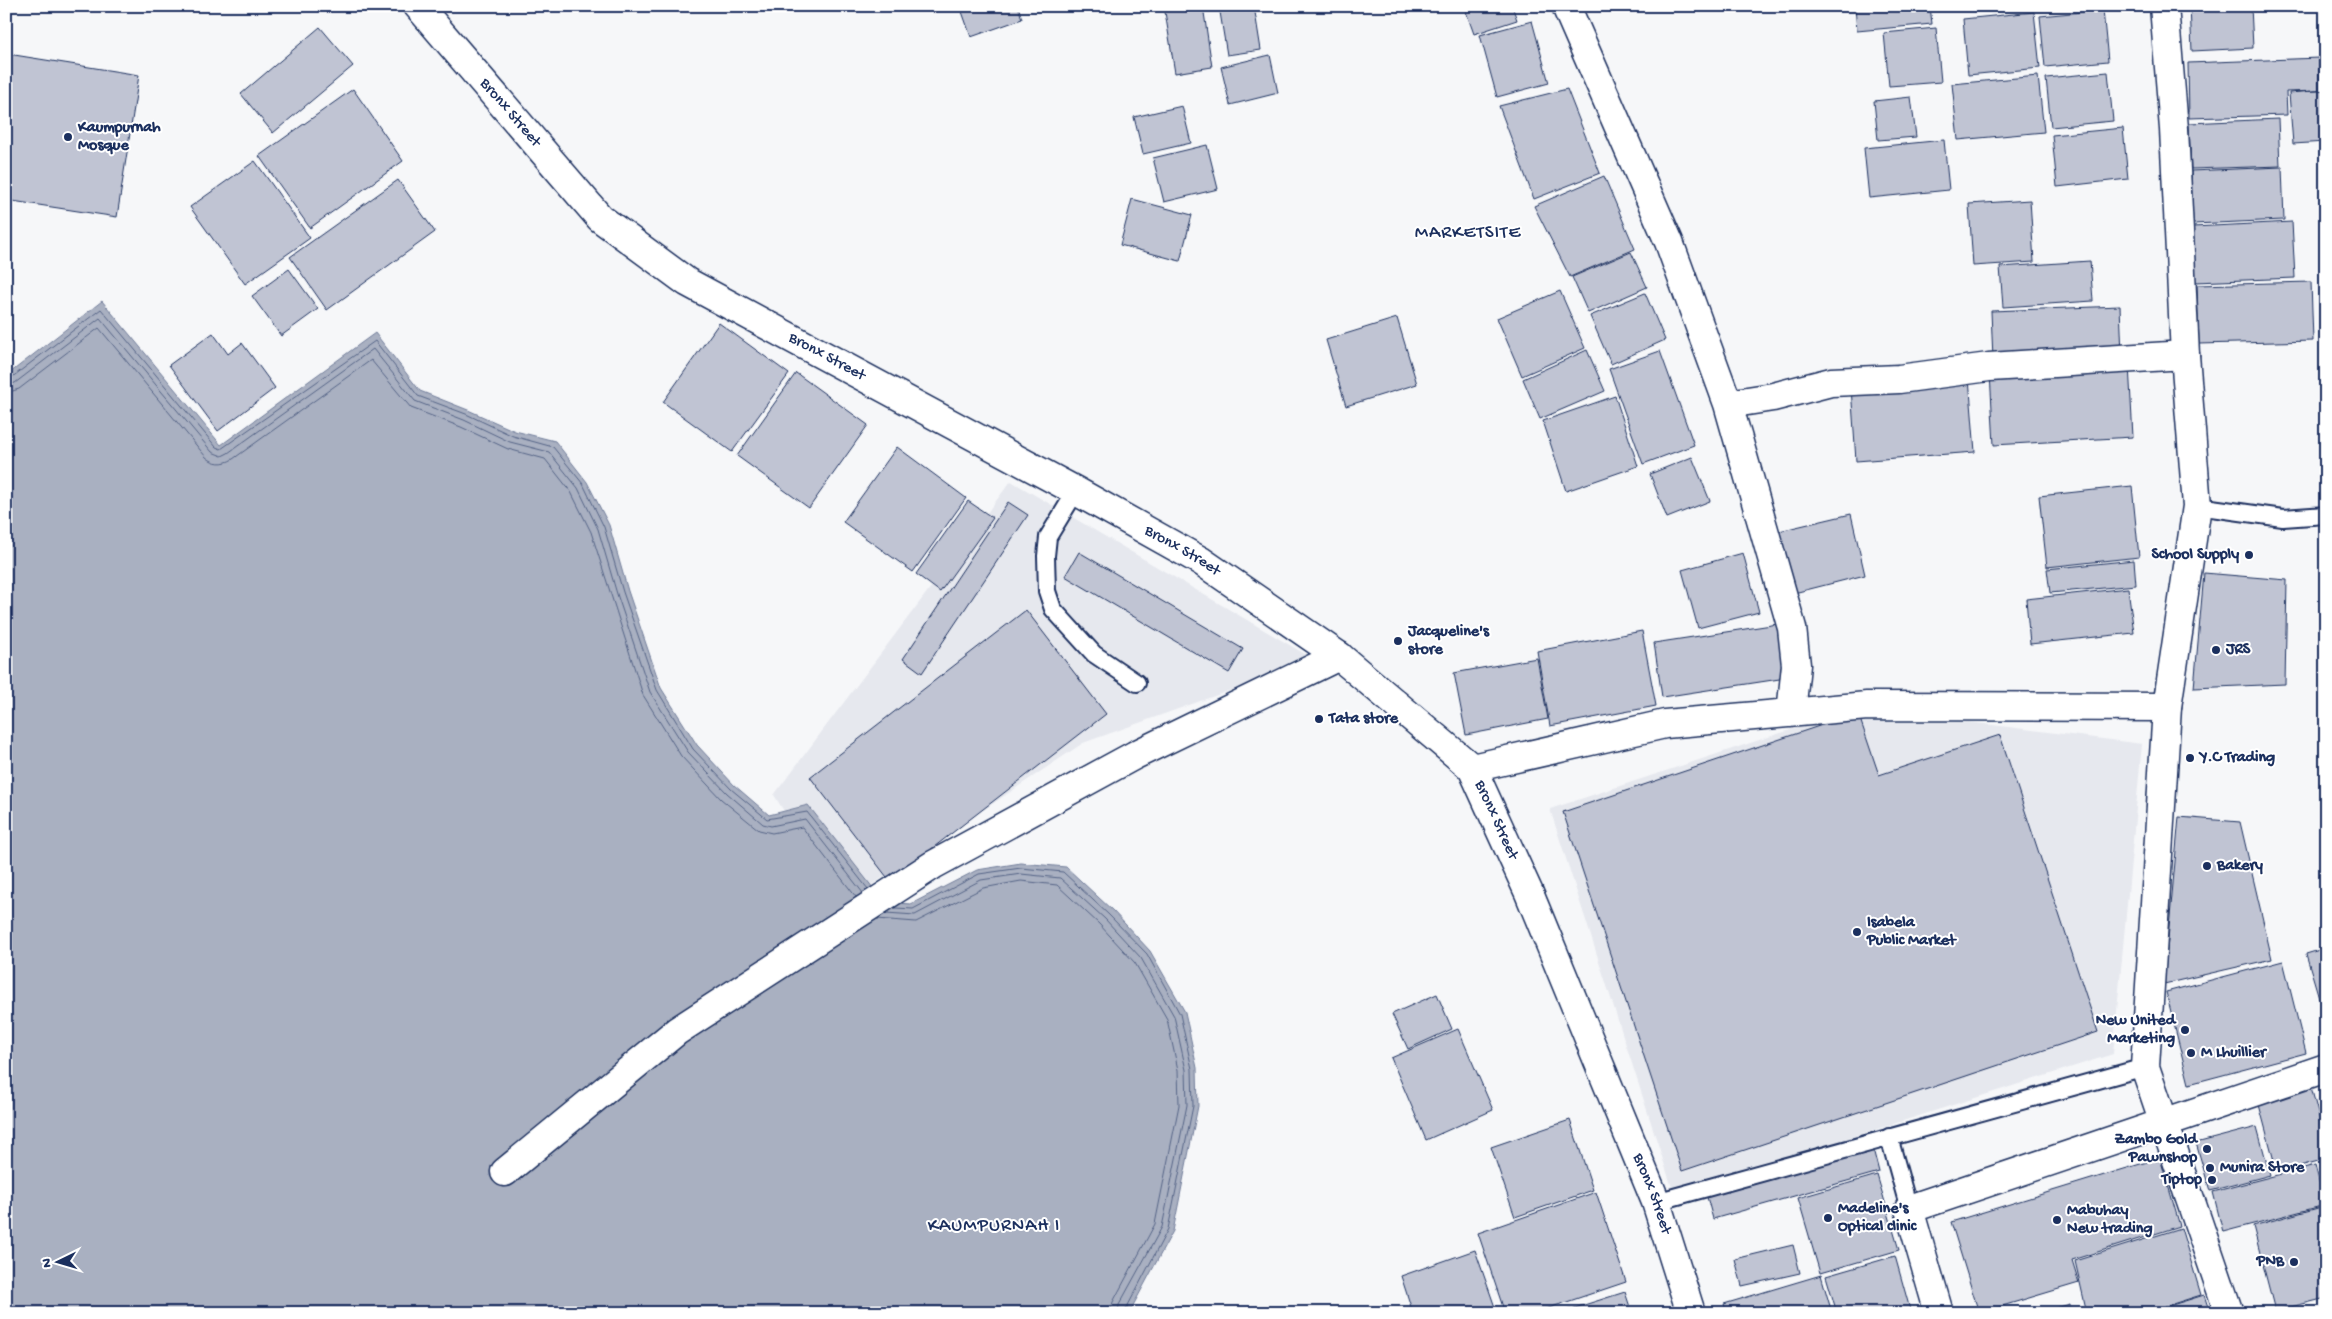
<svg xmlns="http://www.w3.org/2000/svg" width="2332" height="1319" font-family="'Gochi Hand',sans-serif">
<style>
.built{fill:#e6e8ee}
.water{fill:#a9b0c1;stroke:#707c99}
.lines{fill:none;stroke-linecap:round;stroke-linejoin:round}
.shore{stroke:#546386;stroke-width:1}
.building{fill:#c0c4d3;stroke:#1b2f5e}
.lane-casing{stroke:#1b2f5e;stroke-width:20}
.street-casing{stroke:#1b2f5e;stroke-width:31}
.secondary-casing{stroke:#1b2f5e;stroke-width:31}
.lane{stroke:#fff;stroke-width:16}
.street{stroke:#fff;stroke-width:28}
.secondary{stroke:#fff;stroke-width:28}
.poi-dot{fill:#1b2f5e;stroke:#fff;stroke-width:2}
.labels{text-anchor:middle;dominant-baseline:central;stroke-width:4;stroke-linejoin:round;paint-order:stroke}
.street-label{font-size:16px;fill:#1b2f5e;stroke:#fff}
.poi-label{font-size:16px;font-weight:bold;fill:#1b2f5e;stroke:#fff;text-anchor:start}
.quarter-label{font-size:19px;letter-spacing:1px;fill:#1b2f5e;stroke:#fff}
</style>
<rect width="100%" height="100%" fill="#f6f7f9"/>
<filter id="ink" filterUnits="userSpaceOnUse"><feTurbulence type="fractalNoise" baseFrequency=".02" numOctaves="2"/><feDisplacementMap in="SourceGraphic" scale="10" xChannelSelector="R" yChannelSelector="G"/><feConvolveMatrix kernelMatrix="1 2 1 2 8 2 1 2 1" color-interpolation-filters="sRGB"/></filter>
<g filter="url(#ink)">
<!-- built -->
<path class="built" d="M1011,481L1315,660L1083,743L842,905L774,795Z
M1857,708L2142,744L2113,1054L1674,1194L1550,809Z"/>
<!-- water -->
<path class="water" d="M102,301L221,445L375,333L420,391L468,410L515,431L555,441L587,482L609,525L628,591L661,688L697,745L734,785L769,815L808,805L884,902L911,904L977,870L1021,863L1066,867L1113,911L1150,951L1185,1012L1197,1068L1198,1106L1173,1231L1129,1313H6V376Z"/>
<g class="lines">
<!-- shore -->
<path class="shore" d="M6,379L11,378L101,309L216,447L221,449L375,341L418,396L466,414L513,436L553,447L583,484L604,527L623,592L657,690L693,749L731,789L767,819L807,812L868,889
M6,385L15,383L100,318L212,452L222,456L228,453L373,349L415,401L464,420L510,442L549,452L578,488L598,529L617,594L650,692L688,752L727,793L763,824L771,826L805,819L863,893
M6,393L19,389L99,328L206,457C214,464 223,465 233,459L371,360L411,408L461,427L508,449L545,459L571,492L591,532L643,695L681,756L721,799L759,830L772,833L802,827L856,897
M895,908L913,909L979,874L1021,868L1063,872L1109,915L1147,954L1180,1014L1192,1069L1193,1106L1168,1229L1124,1313
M886,913L915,915L981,880L1021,874L1060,878L1105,919L1141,958L1174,1016L1186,1070L1187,1105L1162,1227L1119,1305L1118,1313
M877,919L916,922L983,888L1021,881L1057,885L1099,924L1135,963L1167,1019L1178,1070L1179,1105L1155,1224L1113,1302L1110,1313"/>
</g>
<!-- building -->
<path class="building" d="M960,6H1018L1022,19L971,37Z
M1164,6H1203L1212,67L1175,73Z
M1219,6H1254L1261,50L1227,55Z
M1464,6H1512L1517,20L1474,34Z
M1855,6H1930L1932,24L1857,31Z
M1976,6H2017L1976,10Z
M2190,6H2251L2253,48L2192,51Z
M2103,10L2108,61L2045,67L2040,16Z
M2034,12L2040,68L1968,75L1963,19Z
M1532,21L1549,83L1497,97L1480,35Z
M320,27L353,66L273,133L241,94Z
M1936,28L1941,82L1889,86L1884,33Z
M8,54L139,75L117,217L6,200Z
M1270,55L1278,93L1230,105L1221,67Z
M2319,58V91L2286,92L2287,115L2189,118L2188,63Z
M2108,72L2113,121L2051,127L2046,78Z
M2038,76L2044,132L1958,140L1952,84Z
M353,89L403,161L310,228L259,156Z
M1567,89L1600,173L1534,199L1499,106Z
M2326,90V142L2293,144L2289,93Z
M1911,97L1916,137L1878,140L1874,101Z
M1182,106L1191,143L1143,154L1134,117Z
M2278,119L2280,166L2191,169L2189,123Z
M2123,128L2128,179L2057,187L2052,135Z
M1944,140L1949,190L1869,198L1864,148Z
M1207,145L1218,189L1164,202L1153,158Z
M255,161L310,238L245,284L190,207Z
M2282,167L2284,220L2193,224L2191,171Z
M1604,176L1635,249L1570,277L1534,206Z
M398,180L435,232L327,310L290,257Z
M1132,199L1192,215L1180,261L1120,245Z
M2030,200L2034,262L1973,266L1969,204Z
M2292,222L2295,278L2195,282L2193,227Z
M1631,252L1647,287L1588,313L1572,277Z
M2090,261L2093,301L2003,307L2000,267Z
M289,269L318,309L281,336L252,296Z
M2311,282L2313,341L2199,344L2197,285Z
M1560,291L1585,348L1522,376L1497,318Z
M1645,293L1665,340L1611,364L1590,316Z
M2120,306L2122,355L1993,359L1991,311Z
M1397,318L1417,384L1346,406L1326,340Z
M719,323L789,374L732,452L663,402Z
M213,333L228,354L242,343L275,388L218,431L169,365Z
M1587,350L1605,391L1540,419L1523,379Z
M1660,351L1694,445L1643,464L1609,369Z
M2129,365L2133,437L1994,445L1990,373Z
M796,373L868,425L809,508L737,456Z
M1969,378L1975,452L1856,461L1851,387Z
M1615,396L1638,466L1566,491L1543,421Z
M897,447L966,498L913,572L843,522Z
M1692,457L1710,501L1667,518L1650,474Z
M2132,486L2139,557L2047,567L2039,496Z
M968,501L993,518L940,592L916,574Z
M1008,502L1028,515L922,673L903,659Z
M1851,514L1865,575L1794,593L1779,531Z
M1079,552L1243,649L1229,673L1065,576Z
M1743,553L1759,612L1698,628L1682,570Z
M2134,560L2136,585L2050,593L2047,569Z
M2204,573L2287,580L2285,684L2194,688Z
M2128,588L2134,633L2030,644L2026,599Z
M1026,610L1106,714L890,881L810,777Z
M1778,624L1786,678L1662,697L1654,643Z
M1642,631L1656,706L1550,726L1537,651Z
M1537,658L1548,719L1466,735L1454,673Z
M1858,713L1879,775L2000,735L2098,1032L1682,1171L1563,812Z
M2179,817L2240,822L2272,959L2164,984Z
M2326,948V1021L2306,954Z
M2283,961L2306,1053L2189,1084L2166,992Z
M1437,994L1452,1029L1408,1049L1392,1014Z
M1458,1029L1493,1110L1426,1140L1391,1058Z
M2311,1087L2326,1143V1159L2277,1172L2258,1101Z
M1570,1120L1593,1190L1515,1217L1491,1147Z
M2257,1127L2270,1175L2210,1191L2196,1143Z
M1873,1149L1879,1172L1713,1219L1707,1197Z
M2160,1158L2180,1226L2072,1260L2079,1283L1979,1313L1951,1222Z
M2315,1165L2325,1205L2223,1232L2213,1192Z
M1877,1175L1899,1250L1820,1273L1798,1198Z
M1596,1192L1626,1282L1534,1313H1505L1478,1233Z
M2325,1206L2326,1298L2275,1311L2253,1226Z
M2181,1228L2201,1295L2144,1313H2087L2075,1261Z
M1793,1245L1800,1273L1742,1286L1735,1259Z
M1475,1250L1497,1313H1413L1401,1276Z
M1895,1256L1911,1313H1837L1826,1276Z
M1821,1275L1832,1313H1727L1724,1304Z
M1625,1292L1632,1313H1559Z
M2204,1295L2210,1313H2156V1310Z
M2070,1304L2072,1313H2039Z"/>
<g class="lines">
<defs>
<path id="lane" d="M1076,491L1048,537L1046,556L1047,591L1053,609L1094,654L1137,683
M2197,506L2283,518L2326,515
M1889,1137L1909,1209
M1656,1202L2145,1067"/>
<path id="street" d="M1566,6L1669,242L1728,404L1792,628L1796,665L1791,713
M1728,404L1773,397L1831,382L1899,379L1989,367L2185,355
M1472,768L1665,724L1867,706L2167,707
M505,1172L677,1031L933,865L1135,755L1339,656
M1939,1313L1909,1209L2326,1068"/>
<g id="secondary">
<path id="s1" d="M418,6L600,218L687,282L1076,491L1201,561L1339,656L1472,768L1529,893L1656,1202L1691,1313"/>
<path d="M2164,6L2174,129L2185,355L2197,506L2167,707L2145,1067L2229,1313"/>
</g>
</defs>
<!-- lane casing -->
<use href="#lane" class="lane-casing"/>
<!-- street casing -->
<use href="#street" class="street-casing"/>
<!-- secondary casing -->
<use href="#secondary" class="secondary-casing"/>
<!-- lane -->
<use href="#lane" class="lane"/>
<!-- street -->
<use href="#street" class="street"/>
<!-- secondary -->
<use href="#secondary" class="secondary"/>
</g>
</g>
<!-- markers -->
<g class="poi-dot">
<circle cx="68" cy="137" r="5"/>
<circle cx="2249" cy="555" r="5"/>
<circle cx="1398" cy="641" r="5"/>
<circle cx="2216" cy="650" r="5"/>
<circle cx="1319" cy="719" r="5"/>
<circle cx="2190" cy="758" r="5"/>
<circle cx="2207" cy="866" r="5"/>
<circle cx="1857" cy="932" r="5"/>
<circle cx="2185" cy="1030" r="5"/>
<circle cx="2191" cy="1053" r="5"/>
<circle cx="2207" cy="1149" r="5"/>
<circle cx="2210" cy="1168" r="5"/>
<circle cx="2212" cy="1180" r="5"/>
<circle cx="1828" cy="1218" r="5"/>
<circle cx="2057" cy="1220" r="5"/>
<circle cx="2294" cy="1262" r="5"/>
</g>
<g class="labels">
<!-- street labels -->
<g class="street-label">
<text stroke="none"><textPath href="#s1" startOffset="141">Bronx Street</textPath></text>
<text stroke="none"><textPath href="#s1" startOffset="546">Bronx Street</textPath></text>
<text stroke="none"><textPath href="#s1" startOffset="951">Bronx Street</textPath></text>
<text stroke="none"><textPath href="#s1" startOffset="1371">Bronx Street</textPath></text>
<text stroke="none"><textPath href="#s1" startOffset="1776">Bronx Street</textPath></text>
</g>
<!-- poi labels -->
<g class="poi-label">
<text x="78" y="128">Kaumpurnah<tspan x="78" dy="18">Mosque</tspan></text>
<text x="2239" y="555" text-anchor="end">School Supply</text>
<text x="1408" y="632">Jacqueline's<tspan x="1408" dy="18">store</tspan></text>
<text x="2226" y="650">JRS</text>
<text x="1329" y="719">Tata store</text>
<text x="2200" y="758">Y.C Trading</text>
<text x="2217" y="866">Bakery</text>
<text x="1867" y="923">Isabela<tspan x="1867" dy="18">Public Market</tspan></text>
<text x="2175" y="1021" text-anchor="end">New United<tspan x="2175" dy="18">Marketing</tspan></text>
<text x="2201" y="1053">M Lhuillier</text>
<text x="2197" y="1140" text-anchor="end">Zambo Gold<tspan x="2197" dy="18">Pawnshop</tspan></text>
<text x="2220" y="1168">Munira Store</text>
<text x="2202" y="1180" text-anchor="end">Tiptop</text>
<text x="1838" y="1209">Madeline's<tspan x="1838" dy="18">Optical clinic</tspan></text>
<text x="2067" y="1211">Mabuhay<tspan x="2067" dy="18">New trading</tspan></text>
<text x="2284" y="1262" text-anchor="end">PNB</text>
</g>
<!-- quarter labels -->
<g class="quarter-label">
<text x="1468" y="233">MARKETSITE</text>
<text x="994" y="1226">KAUMPURNAH I</text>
</g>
</g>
<!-- margin -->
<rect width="2332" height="1319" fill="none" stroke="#fff" stroke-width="25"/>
<rect x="12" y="12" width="2307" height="1294" fill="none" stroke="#1b2f5e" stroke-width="2" filter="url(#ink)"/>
<!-- north arrow -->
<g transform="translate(58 1262) rotate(265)" stroke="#ffffff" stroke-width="4" paint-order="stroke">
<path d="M0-4L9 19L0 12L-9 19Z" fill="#1b2f5e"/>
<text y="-8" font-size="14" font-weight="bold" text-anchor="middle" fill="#1b2f5e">N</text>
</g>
</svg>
